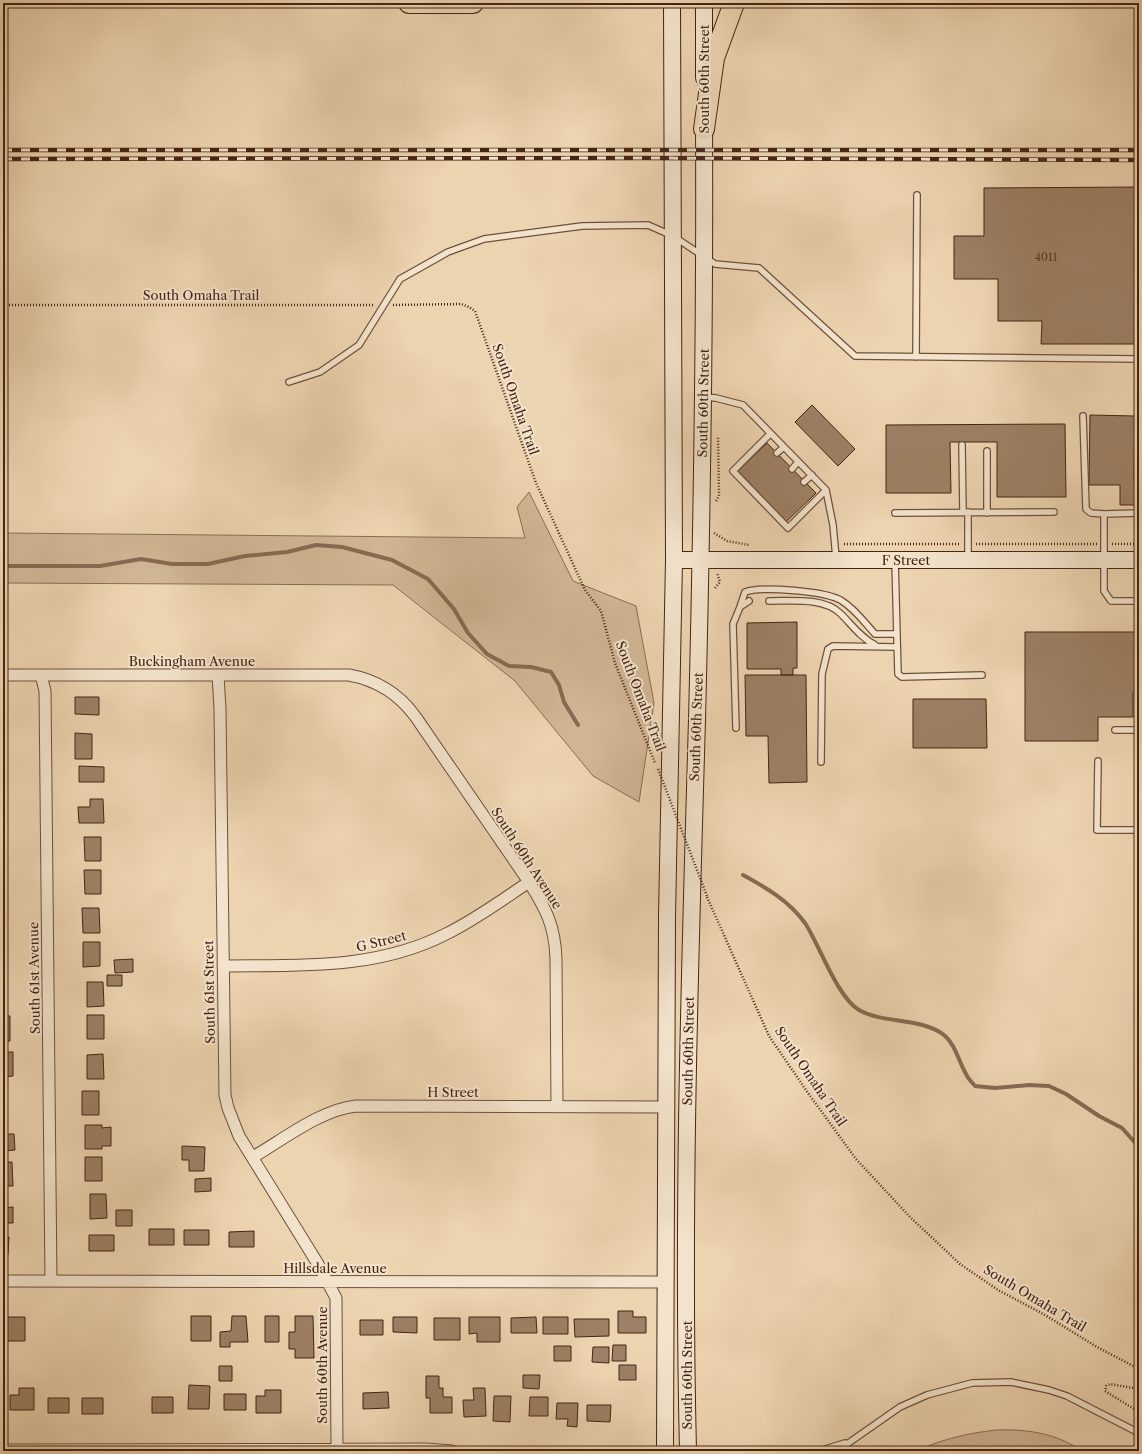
<svg xmlns="http://www.w3.org/2000/svg" width="1142" height="1454" font-family="'Libre Caslon Text',serif">
<style>
.green{fill:#d1b695;stroke:#8c6d54}
.lines{fill:none;stroke-linecap:round;stroke-linejoin:round}
.stream{stroke:#886a52;stroke-width:4}
.building{fill:#9d8065;stroke:#462414}
.service-casing{stroke:#70503b;stroke-width:8}
.minor-casing{stroke:#70503b;stroke-width:13}
.secondary-casing{stroke:#462414;stroke-width:18}
.motorway-casing{stroke:#462414;stroke-width:22}
.path{stroke:#462414;stroke-width:2.5;stroke-dasharray:1 2;stroke-linecap:butt}
.service{stroke:#f3e3cc;stroke-width:5.5}
.minor{stroke:#f3e3cc;stroke-width:11}
.secondary{stroke:#f3e3cc;stroke-width:16}
.motorway{stroke:#edd4b0;stroke-width:20}
.rail-casing{stroke:#462414;stroke-width:4.5}
.rail{stroke:#f3e3cc;stroke-width:3;stroke-dasharray:9;stroke-linecap:butt}
.path-bridge{stroke:#462414;stroke-width:2.5;stroke-dasharray:1 2;stroke-linecap:butt}
.labels{text-anchor:middle;dominant-baseline:central;stroke-width:4;stroke-linejoin:round;paint-order:stroke}
.number-label{font-size:11px;fill:#5c3b28}
.street-label{font-size:13px;fill:#462414;stroke:#f3e3cc}
</style>
<rect width="100%" height="100%" fill="#edd4b0"/>
<filter id="stains"><feTurbulence type="fractalNoise" baseFrequency=".005" numOctaves="4"/><feColorMatrix values="0 0 0 0 .2 0 0 0 0 .09 0 0 0 0 .02 0 0 0 .5 -.17"/></filter>
<radialGradient id="worn" r=".72"><stop offset=".6" stop-color="#630" stop-opacity="0"/><stop offset="1" stop-color="#630" stop-opacity=".3"/></radialGradient>
<!-- green -->
<path class="green" d="M529,492L573,581L636,606L654,703L639,802L593,776L515,681L393,585L3,583V533L525,538L517,507Z
M996,1430C1027,1429 1056,1433 1082,1451H922L923,1448C947,1438 970,1433 996,1430Z"/>
<g class="lines">
<!-- stream -->
<path class="stream" d="M3,566H100L141,559L172,564H208L245,556L287,552L316,545L342,547L392,560L428,579L454,609L468,633L487,654L509,666L531,667L551,672L559,685L564,702L578,725
M743,875C767,888 789,901 805,923C820,946 837,997 859,1010C883,1024 921,1017 944,1035C955,1044 959,1062 966,1074C968,1079 972,1082 975,1086L995,1088L1029,1085L1049,1086L1066,1094L1099,1116L1122,1128L1139,1147"/>
</g>
<!-- building -->
<path class="building" d="M1139,187V344H1041L1042,321H998V279H954V236H984V188Z
M812,405L855,449L838,466L795,422Z
M1090,415L1135,416L1134,479H1139V505H1120V485H1089Z
M1065,424L1066,497H997V442H950L951,493H886V425Z
M767,443L816,493L786,522L738,471Z
M797,622V668H793V675H781V669H747V623Z
M1025,632H1139V693L1133,692V717H1098V741H1025Z
M745,675H806L807,782L769,783L768,736H746Z
M75,697H99V715L75,714Z
M913,699H986L987,748H913Z
M75,733L92,734V759H75Z
M79,766L104,767V782H79Z
M90,799H103L104,823H79L78,807H90Z
M84,837H101V861H85Z
M84,870H101V894H85Z
M82,908H99L100,933H83Z
M83,942H100V966L83,967Z
M133,959V972L115,973L114,960Z
M107,975H122V986H107Z
M87,982H103L104,1006L87,1007Z
M87,1015H104V1039H87Z
M3,1016H10V1041H3Z
M3,1052H13V1076L3,1077Z
M103,1054L104,1079H87V1055Z
M82,1091H99V1115H82Z
M85,1125H102V1128L111,1127V1146H102V1149H85Z
M3,1134H14L15,1150L3,1151Z
M182,1146L205,1147L204,1171H189V1160H182Z
M85,1157H102V1181H85Z
M3,1162H12L13,1186H3Z
M211,1178V1191L195,1192V1179Z
M90,1194H106L107,1218L90,1219Z
M13,1207V1223H3V1208Z
M116,1210H132V1226H116Z
M149,1229H174V1245H149Z
M184,1230H209V1245H184Z
M254,1231V1247H229V1232Z
M89,1235H114V1251H89Z
M3,1237H9L8,1255H3Z
M618,1311H633V1317H646V1333H618Z
M191,1316H211V1341H191Z
M232,1316H246L248,1342H230V1347H220V1332L231,1331Z
M265,1316H279V1342H265Z
M295,1316H313L314,1358H295V1349H289V1332H295Z
M6,1317H25V1341H3V1325H6Z
M393,1317H417V1333L393,1332Z
M469,1317H500V1342H477V1333L469,1334Z
M536,1317L537,1333H511V1318Z
M543,1317H568V1334H543Z
M434,1318H460V1340H434Z
M574,1319H609V1336L575,1337Z
M360,1320H383V1335H360Z
M613,1345H626V1361H612Z
M554,1346H571V1361H554Z
M593,1347H609V1363L592,1362Z
M619,1365H636V1380H619Z
M219,1366H232V1381H219Z
M523,1375H540L539,1389L523,1388Z
M426,1376H439V1388H443V1397H452V1413H430V1398H426Z
M189,1385L210,1386L209,1409H188Z
M19,1388H34V1410H10V1395H19Z
M473,1388H485L486,1416L464,1417L463,1400H474Z
M265,1390H281V1413H256V1396H265Z
M388,1392L389,1408L363,1409V1393Z
M224,1394H246V1410H224Z
M494,1396H511L510,1422L493,1421Z
M152,1397H173V1413H152Z
M530,1397H548V1416H529Z
M48,1398H69V1413H48Z
M82,1398H103V1414H82Z
M557,1403H578L577,1427L567,1426L568,1419H556Z
M587,1405H611L610,1422L587,1421Z"/>
<g class="lines">
<defs>
<path id="service" d="M916,357L917,195
M289,382L320,372L359,345L400,279L448,252L484,239L582,226L648,225L673,236L715,264L759,268L855,356L1139,359
M704,397L716,398L743,405L826,490L833,525L836,558
M1083,416L1086,509L1091,513L1104,514
M770,434L733,471L788,528L826,490
M962,445L963,512
M987,451V513
M777,453L784,447
M792,469L798,462
M804,482L812,475
M895,513L1054,512
M1139,513L1104,514V591L1111,601H1139
M968,558V512
M895,560L898,674L902,677L982,675
M769,601C791,601 824,597 841,614C852,625 860,637 875,645
M740,607L745,592C762,586 827,591 842,601C855,609 865,623 875,634H896
M736,728L733,624L740,607L749,601
M1115,730H1139
M1098,761L1097,830H1139
M821,762L822,674L828,649L833,646L896,647
M819,1451L845,1443
M837,1451L900,1407L927,1395L972,1383L1011,1382L1049,1390L1067,1396L1139,1433"/>
<path id="minor" d="M3,675H349C377,680 398,693 415,716L529,882C546,909 555,926 556,959L557,1107
M41,675L45,691L51,1281
M218,675L220,709L225,1095L228,1108L239,1136L318,1264L336,1298L337,1451
M223,966C299,965 376,970 446,934C475,920 502,900 529,882
M253,1157C284,1139 320,1110 356,1106L666,1107
M3,1281L666,1282
M3,1450L426,1449L452,1451"/>
<path id="secondary" d="M704,3V78
M674,560H1139
M665,1451L667,917L674,560L672,3
M688,1451C682,1207 690,964 697,720C702,519 705,318 704,117"/>
<path id="motorway" d="M409,3H473
M704,129L714,58L734,3"/>
</defs>
<!-- service casing -->
<use href="#service" class="service-casing"/>
<!-- minor casing -->
<use href="#minor" class="minor-casing"/>
<!-- secondary casing -->
<use href="#secondary" class="secondary-casing"/>
<!-- motorway casing -->
<use href="#motorway" class="motorway-casing"/>
<!-- path -->
<path class="path" d="M3,305H374
M393,305L461,304L469,307L475,311L536,483L585,590L601,611L615,663L655,763
M716,501L719,496L718,437
M714,533L727,541L749,545
M844,544H961
M976,544H1097
M1112,544H1139
M715,588L720,582L717,573
M707,897L769,1036L808,1093L856,1159L910,1217L960,1264L998,1290L1045,1315L1097,1347L1139,1369
M1139,1389L1110,1384L1106,1386L1105,1391L1139,1412"/>
<!-- service -->
<use href="#service" class="service"/>
<!-- minor -->
<use href="#minor" class="minor"/>
<!-- secondary -->
<use href="#secondary" class="secondary"/>
<!-- motorway -->
<use href="#motorway" class="motorway"/>
<defs>
<path id="rail" d="M3,150H1139
M3,159L644,158L1139,160"/>
</defs>
<!-- rail casing -->
<use href="#rail" class="rail-casing"/>
<!-- rail -->
<use href="#rail" class="rail"/>
<!-- path-bridge -->
<path class="path-bridge" d="M658,769L707,896"/>
</g>
<g class="labels">
<!-- number labels -->
<g class="number-label">
<text x="1046" y="257">4011</text>
</g>
<!-- street labels -->
<g class="street-label">
<text transform="translate(704 79) rotate(-90)">South 60th Street</text>
<text x="201" y="295">South Omaha Trail</text>
<text transform="translate(516 399) rotate(71)">South Omaha Trail</text>
<text transform="translate(703 403) rotate(-89)">South 60th Street</text>
<text x="906" y="560">F Street</text>
<text x="192" y="661">Buckingham Avenue</text>
<text transform="translate(641 696) rotate(69)">South Omaha Trail</text>
<text transform="translate(696 727) rotate(-88)">South 60th Street</text>
<text transform="translate(527 858) rotate(57)">South 60th Avenue</text>
<text transform="translate(381 941) rotate(-14)">G Street</text>
<text transform="translate(34 978) rotate(-91)">South 61st Avenue</text>
<text transform="translate(209 992) rotate(-91)">South 61st Street</text>
<text transform="translate(688 1051) rotate(-89)">South 60th Street</text>
<text transform="translate(811 1076) rotate(56)">South Omaha Trail</text>
<text x="453" y="1092">H Street</text>
<text x="335" y="1268">Hillsdale Avenue</text>
<text transform="translate(1035 1298) rotate(31)">South Omaha Trail</text>
<text transform="translate(322 1365) rotate(-90)">South 60th Avenue</text>
<text transform="translate(687 1375) rotate(-90)">South 60th Street</text>
</g>
</g>
<!-- margin -->
<rect width="1142" height="1454" fill="none" stroke="#edd4b0" stroke-width="16"/>
<rect x="4" y="4" width="1134" height="1446" fill="none" stroke="#462414" stroke-width="2"/>
<rect x="8" y="8" width="1126" height="1438" fill="none" stroke="#462414"/>
<rect width="100%" height="100%" filter="url(#stains)"/>
<rect width="100%" height="100%" fill="url(#worn)"/>
</svg>
